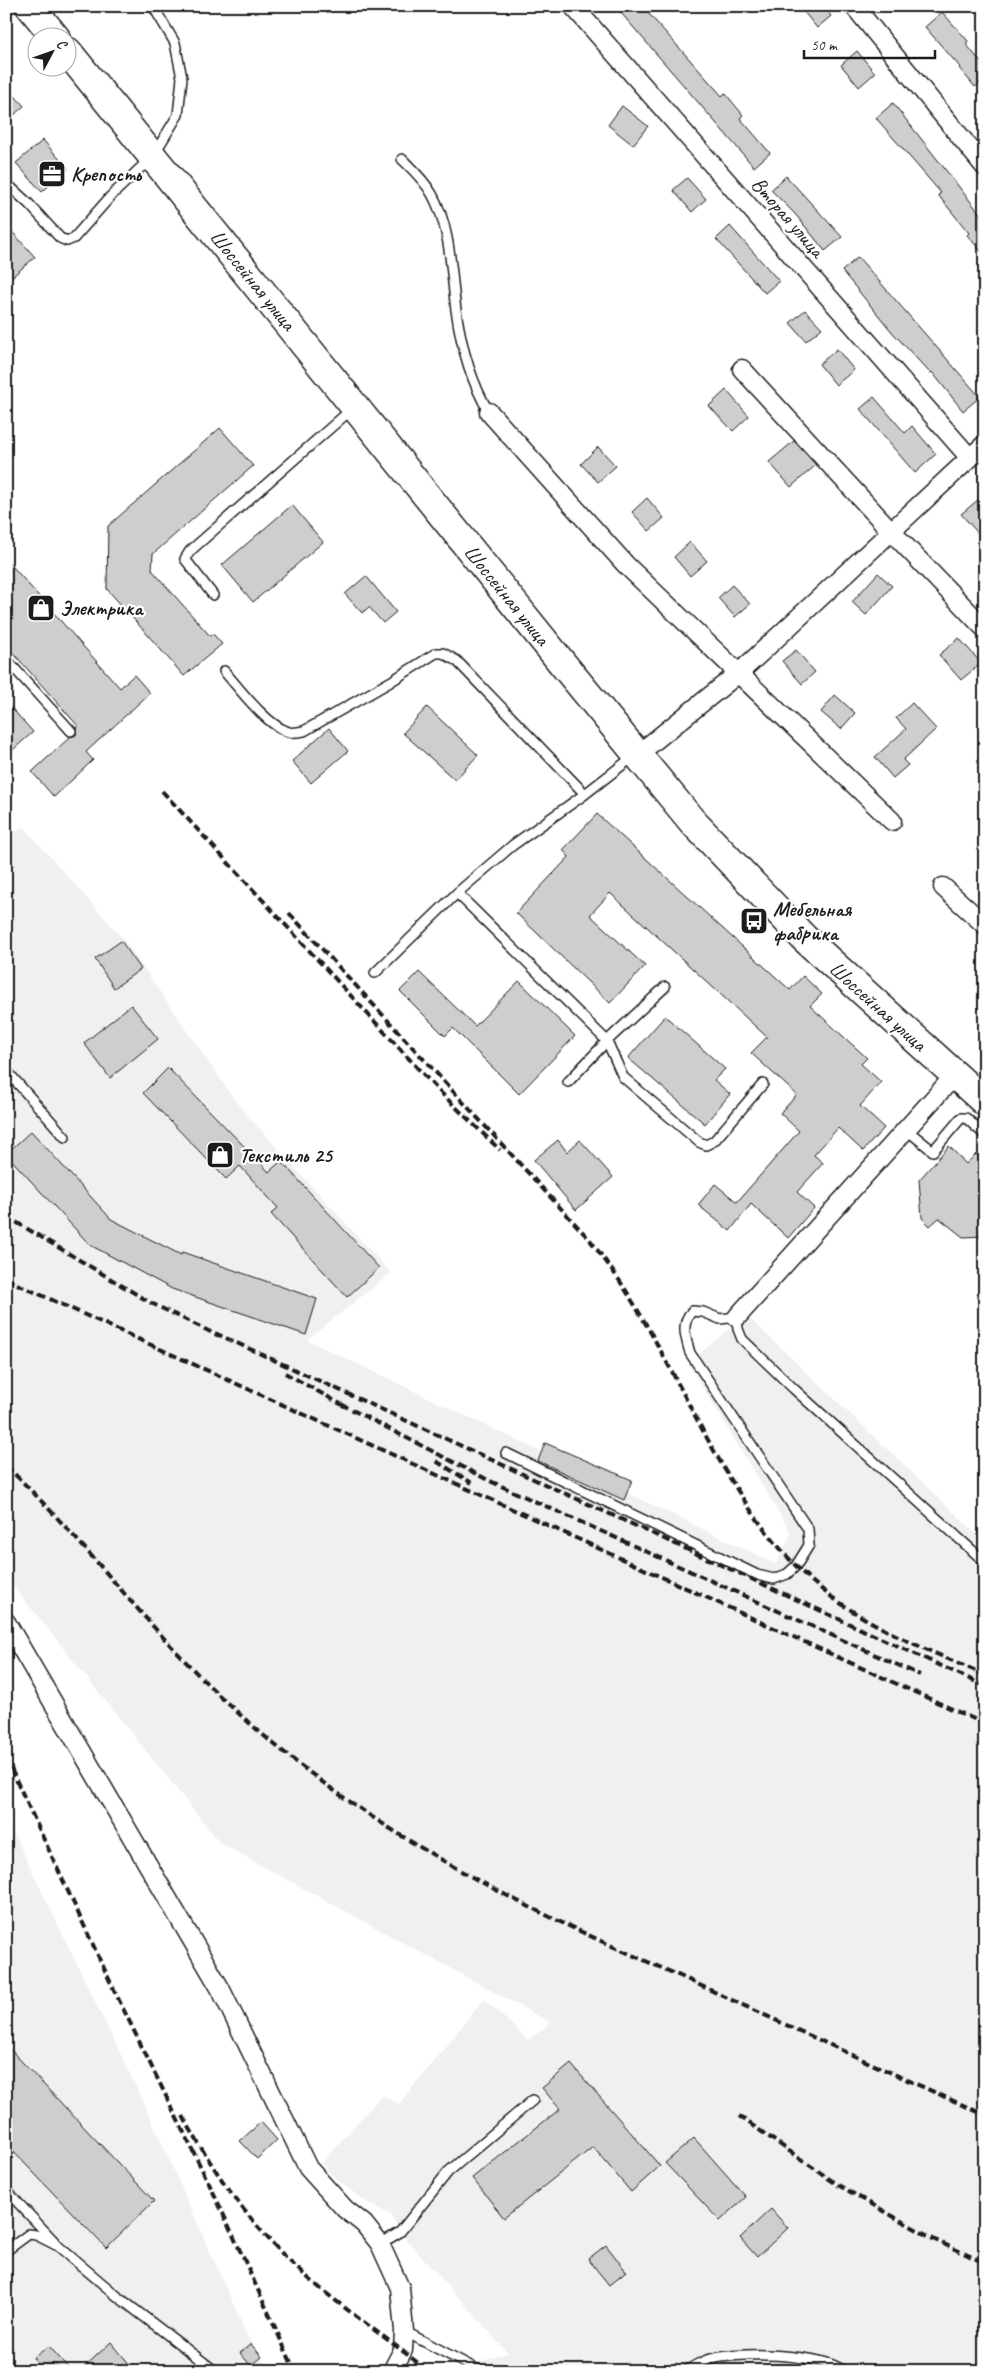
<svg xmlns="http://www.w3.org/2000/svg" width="991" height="2377" font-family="Caveat,sans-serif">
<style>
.built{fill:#f0f0f0}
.building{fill:#cecece;stroke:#1c1c1c}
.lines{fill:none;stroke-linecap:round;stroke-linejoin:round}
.service-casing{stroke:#1c1c1c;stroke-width:12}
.minor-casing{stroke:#1c1c1c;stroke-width:21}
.primary-casing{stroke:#1c1c1c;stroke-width:31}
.service{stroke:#fff;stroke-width:9}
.minor{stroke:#fff;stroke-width:18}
.primary{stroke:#fff;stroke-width:28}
.rail{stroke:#1c1c1c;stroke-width:4;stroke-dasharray:8 4;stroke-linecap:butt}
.labels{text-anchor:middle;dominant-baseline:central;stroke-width:4.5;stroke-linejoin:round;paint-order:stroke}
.poi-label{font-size:21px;font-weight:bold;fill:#1c1c1c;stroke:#fff;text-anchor:start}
.street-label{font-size:21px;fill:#1c1c1c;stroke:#fff}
</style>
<rect width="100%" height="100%" fill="#fff"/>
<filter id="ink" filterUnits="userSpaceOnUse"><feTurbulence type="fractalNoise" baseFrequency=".02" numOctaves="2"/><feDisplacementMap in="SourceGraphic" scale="10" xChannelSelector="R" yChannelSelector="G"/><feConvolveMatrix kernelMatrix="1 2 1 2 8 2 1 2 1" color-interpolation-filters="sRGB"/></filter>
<g filter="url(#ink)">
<!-- built -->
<path class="built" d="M23,826L124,940L239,1106L391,1273L307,1340L776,1564L791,1533L688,1363L746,1315L985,1542V2371H450L508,2353L400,2232L391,2215L368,2203L338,2181L321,2164L382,2095L399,2104L484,1999L528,2040L551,2023L220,1843L6,1577V840Z
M6,1817L144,2103L251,2344L271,2371H6Z"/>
<!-- building -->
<path class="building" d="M615,6H642L722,96L725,93L743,115L740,118L770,153L754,167Z
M799,6H823L831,16L817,28Z
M942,12L968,41L966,44L985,67V79L975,87L959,68L960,67L925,27Z
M857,51L875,73L859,87L841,65Z
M6,86L24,106L6,122Z
M893,103L985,220V256L967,235L969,233L938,195L941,193L876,118Z
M622,106L648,126L633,145L608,125Z
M43,140L68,169L42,192L16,163Z
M786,176L842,237L825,251L795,214L771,190Z
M687,178L706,199L692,212L673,190Z
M6,225L35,257L6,282Z
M730,226L779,281L765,293L716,239Z
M858,257L980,397L963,411L932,372L930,373L893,333L842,271Z
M805,310L822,328L806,341L790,323Z
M837,349L854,370L836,385L819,364Z
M726,390L749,416L733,431L709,406Z
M874,397L905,433L912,426L936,454L915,473L860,409Z
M220,428L253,466L153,554L152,570L210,636L213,634L222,644L184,676L107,589L108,526Z
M794,441L816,465L791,487L769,462Z
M598,447L616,466L598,482L581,464Z
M985,494V541L961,514Z
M647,498L664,518L649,531L632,512Z
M292,505L323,542L253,602L222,565Z
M690,542L707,561L690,576L674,557Z
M6,559L120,688L134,675L150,693L86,752L93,760L54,797L32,772L70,737L76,735L78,726L6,645Z
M878,573L892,586L866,615L852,602Z
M366,576L396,612L383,623L369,607L362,613L345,594Z
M732,585L750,604L735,617L718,598Z
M959,638L981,663L961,680L939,655Z
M796,650L815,672L802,684L782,661Z
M835,695L855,713L841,729L821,712Z
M6,702L33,732L6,756Z
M912,703L936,729L903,760L908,765L893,778L875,757L906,729L896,718Z
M427,707L478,755L455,780L403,733Z
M329,728L348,751L311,783L292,761Z
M597,814L790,990L803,976L822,994L810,1006L867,1058L861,1064L881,1082L860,1106L884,1128L863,1151L838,1128L814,1155L823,1163L797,1192L814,1208L788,1238L751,1204L730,1231L698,1205L715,1184L737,1202L799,1131L780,1113L797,1095L751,1053L767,1037L610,893L590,915L645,966L610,1003L516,913L569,857L563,850Z
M121,941L141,969L114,988L95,959Z
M419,972L475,1026L519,981L575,1036L519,1094L453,1028L445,1036L400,991Z
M131,1005L158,1039L110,1078L84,1043Z
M665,1016L725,1069L714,1080L730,1094L705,1124L628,1058Z
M168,1068L269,1172L281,1161L379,1268L347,1297L271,1214L278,1208L240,1166L226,1179L143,1093Z
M31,1131L111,1219L181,1255L182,1252L317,1299L306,1335L172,1289L90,1245L6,1154Z
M558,1140L567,1152L580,1140L613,1177L576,1210L534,1160Z
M949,1146L966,1164L976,1154L985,1162V1236L963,1237L939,1218L930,1226L922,1218L919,1180Z
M545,1443L632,1480L624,1500L538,1461Z
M6,2045L154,2201L106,2248L6,2144Z
M571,2064L660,2166L631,2192L593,2147L504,2218L472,2178L560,2109L542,2088Z
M261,2122L277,2140L257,2159L240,2141Z
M694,2138L746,2197L720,2221L665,2163Z
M771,2209L788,2228L757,2257L740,2238Z
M606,2245L626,2271L609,2285L588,2259Z
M111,2342L135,2371H80Z
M251,2344L262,2357L251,2366L240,2353Z
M49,2346L71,2371H44L33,2358Z"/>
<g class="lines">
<defs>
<path id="service" d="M402,159C413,170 424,180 432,194C451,228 451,273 456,310C461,345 471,382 489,412
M6,183L29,204L60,238L67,241L74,238L111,196L153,156L178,115L182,78L175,43L153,6
M213,595L185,559L190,551L353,408
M6,659L71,731
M224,671C239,688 267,726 289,732C293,733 299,732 304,731L390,682L436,653H443L457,661L585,794L634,756
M457,893L607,1041L623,1077L699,1142L706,1145L714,1141L763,1084
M375,973L457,893L513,845L585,794
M6,1070L65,1137
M568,1082L607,1041L665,987
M907,1130L933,1151L961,1118H966L985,1135
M506,1453L757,1575L774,1579L787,1574L796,1566L809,1545L808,1529L690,1353C686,1338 680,1324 692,1311L703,1312L720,1319L737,1317L738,1329L742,1339L794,1389L985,1562
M6,2190L54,2241
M380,2244L400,2232L448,2172L533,2100
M6,2251L29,2234L36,2235L58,2246L117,2296L215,2371
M404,2331L480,2371
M686,2371C692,2367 699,2363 707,2360C734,2351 821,2353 844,2371"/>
<path id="minor" d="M573,6L970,458
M854,6L985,167
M742,369L891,531L985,629
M489,412L626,565L892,821
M637,755L740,672L985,444
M943,887L985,925
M737,1317L955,1075
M6,1622L220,1988L308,2168L345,2209L364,2224L380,2244L400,2288L404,2331L403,2350L392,2371"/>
<path id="primary" d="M30,6L56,38
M68,52L562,663L692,821L804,938L985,1102"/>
</defs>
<!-- service casing -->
<use href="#service" class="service-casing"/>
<!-- minor casing -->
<use href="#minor" class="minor-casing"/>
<!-- primary casing -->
<use href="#primary" class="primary-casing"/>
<!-- service -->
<use href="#service" class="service"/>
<!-- minor -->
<use href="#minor" class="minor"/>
<!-- primary -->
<use href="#primary" class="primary"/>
<!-- rail -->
<path class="rail" d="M162,791L436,1088L500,1150
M289,913L590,1240C604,1259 619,1278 631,1299C686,1388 722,1489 796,1566C847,1619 919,1646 985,1675
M6,1216L151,1303L219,1336
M6,1279L985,1724
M215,1333L985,1686
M285,1373L346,1407
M341,1404L490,1481L920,1675
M436,1461L472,1483
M6,1466C88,1543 152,1635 235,1710C325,1793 434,1861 544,1914C589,1936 634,1956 680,1976C781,2023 883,2069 985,2115
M6,1758L115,1992L216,2198L295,2371
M183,2116C208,2162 239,2208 275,2246C319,2294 378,2330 428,2371
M739,2116L838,2185L935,2240L985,2263"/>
</g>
</g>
<!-- icons -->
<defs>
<symbol id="office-square" viewBox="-11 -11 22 22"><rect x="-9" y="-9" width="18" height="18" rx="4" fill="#1c1c1c" stroke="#fff"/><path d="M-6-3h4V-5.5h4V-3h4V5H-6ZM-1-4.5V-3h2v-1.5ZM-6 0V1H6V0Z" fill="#fff"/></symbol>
<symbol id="shop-square" viewBox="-11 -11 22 22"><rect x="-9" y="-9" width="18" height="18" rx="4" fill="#1c1c1c" stroke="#fff"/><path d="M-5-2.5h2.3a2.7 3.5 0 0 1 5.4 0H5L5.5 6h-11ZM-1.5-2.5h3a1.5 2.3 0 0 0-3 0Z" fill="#fff"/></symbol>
<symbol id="bus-square" viewBox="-11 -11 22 22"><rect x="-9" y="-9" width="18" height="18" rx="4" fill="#1c1c1c" stroke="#fff"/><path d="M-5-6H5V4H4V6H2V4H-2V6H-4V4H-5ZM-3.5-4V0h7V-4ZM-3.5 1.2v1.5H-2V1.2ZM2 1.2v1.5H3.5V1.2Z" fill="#fff"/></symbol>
</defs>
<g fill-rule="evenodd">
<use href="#office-square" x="36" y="158" width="32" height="32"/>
<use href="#shop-square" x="25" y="592" width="32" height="32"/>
<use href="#bus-square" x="738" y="905" width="32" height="32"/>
<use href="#shop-square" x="204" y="1139" width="32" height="32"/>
</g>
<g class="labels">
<!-- poi labels -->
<g class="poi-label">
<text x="71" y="174">Крепость</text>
<text x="60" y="608">Электрика</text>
<text x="773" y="909">Мебельная<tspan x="773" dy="24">фабрика</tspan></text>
<text x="239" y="1155">Текстиль 25</text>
</g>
<!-- street labels -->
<g class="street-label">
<text transform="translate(788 217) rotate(49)">Вторая улица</text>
<text transform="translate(253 280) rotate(51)">Шоссейная улица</text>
<text transform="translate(507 595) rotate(51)">Шоссейная улица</text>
<text transform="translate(878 1006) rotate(42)">Шоссейная улица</text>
</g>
</g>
<!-- margin -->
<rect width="991" height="2377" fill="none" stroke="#fff" stroke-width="25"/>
<rect x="12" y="12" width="966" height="2352" fill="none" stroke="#1c1c1c" stroke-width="2" filter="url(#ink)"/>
<!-- north arrow -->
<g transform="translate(52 52) rotate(49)"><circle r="24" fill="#ffffff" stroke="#a4a4a4"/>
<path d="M0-4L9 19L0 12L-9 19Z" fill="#1c1c1c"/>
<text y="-8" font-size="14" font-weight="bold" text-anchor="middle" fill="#1c1c1c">С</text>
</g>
<!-- scale -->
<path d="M804 50v8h131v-8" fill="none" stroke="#1c1c1c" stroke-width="2.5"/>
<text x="811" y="50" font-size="15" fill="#1c1c1c" stroke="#ffffff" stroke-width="4" paint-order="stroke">50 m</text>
</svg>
